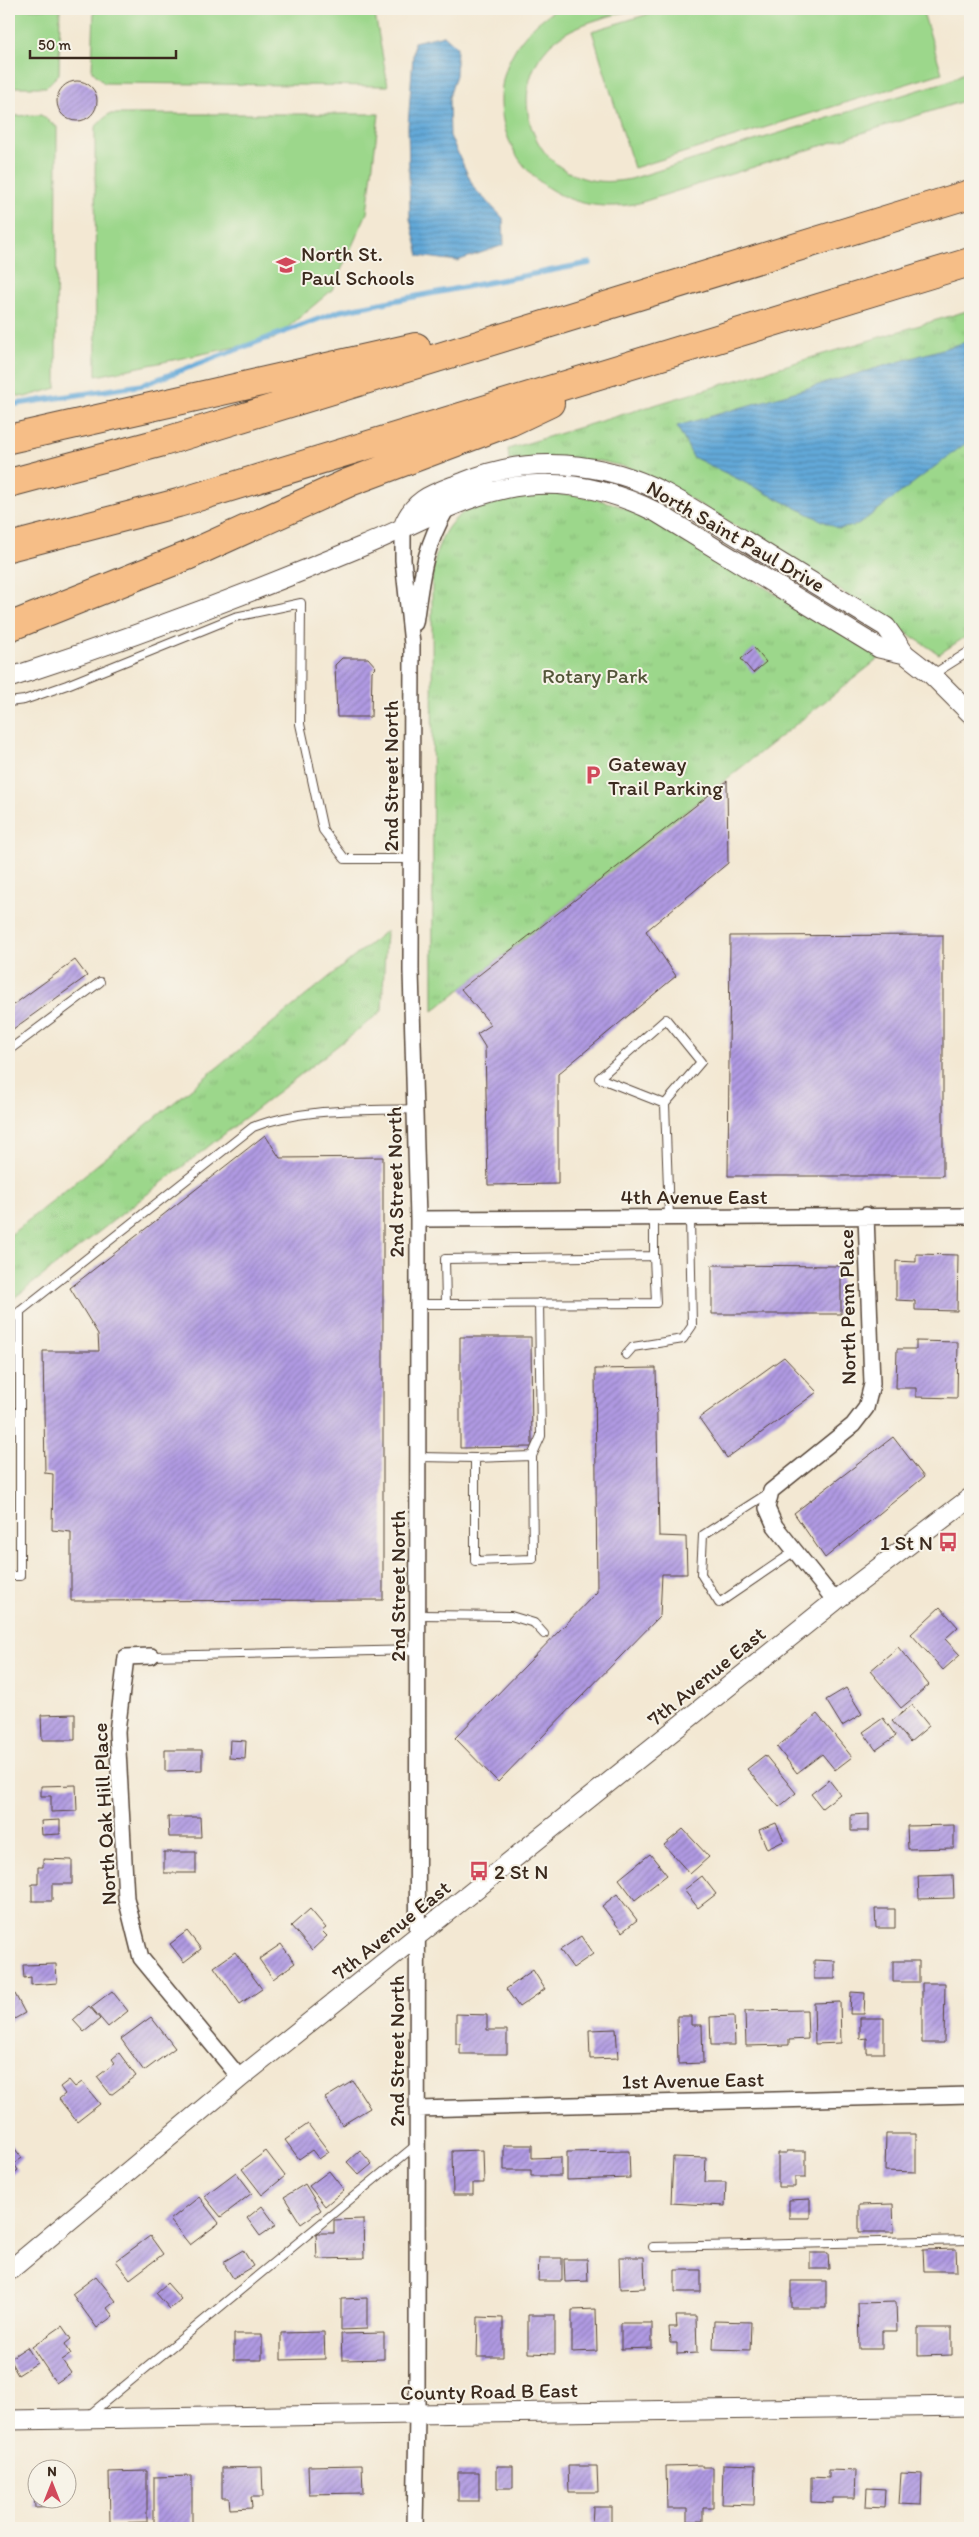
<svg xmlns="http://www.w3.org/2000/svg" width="979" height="2537" font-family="Itim,sans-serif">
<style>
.park{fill:url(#park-tufts);stroke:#6c8054}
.pitch{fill:#9cd78b;stroke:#6c8054}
.water{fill:url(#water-rules);stroke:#4e697b}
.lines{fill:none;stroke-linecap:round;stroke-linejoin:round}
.stream{stroke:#62a8d8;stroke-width:5.5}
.building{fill:url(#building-hatch)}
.service-casing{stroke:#574639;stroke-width:10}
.minor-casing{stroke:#574639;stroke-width:18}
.tertiary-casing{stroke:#574639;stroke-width:21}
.motorway-casing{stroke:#574639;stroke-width:30}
.service{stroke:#fff;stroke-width:8}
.minor{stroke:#fff;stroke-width:15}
.tertiary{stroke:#fff;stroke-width:19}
.motorway{stroke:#f6be87;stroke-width:28}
.labels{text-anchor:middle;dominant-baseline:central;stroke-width:4;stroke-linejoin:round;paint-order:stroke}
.poi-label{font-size:21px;fill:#3b2a1e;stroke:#f7f3e8;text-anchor:start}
.street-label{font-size:21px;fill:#3b2a1e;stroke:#f7f3e8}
.park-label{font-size:21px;fill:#535539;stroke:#f7f3e8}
</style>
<defs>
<pattern id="park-tufts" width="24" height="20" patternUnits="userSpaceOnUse" patternTransform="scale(1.25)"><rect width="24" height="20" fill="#9cd78b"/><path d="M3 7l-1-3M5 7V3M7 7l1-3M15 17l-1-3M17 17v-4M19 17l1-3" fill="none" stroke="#87b978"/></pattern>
<pattern id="water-rules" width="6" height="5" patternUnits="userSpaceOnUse" patternTransform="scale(1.25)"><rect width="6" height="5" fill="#62a8d8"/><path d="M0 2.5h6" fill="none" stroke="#5289af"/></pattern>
<pattern id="building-hatch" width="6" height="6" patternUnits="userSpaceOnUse" patternTransform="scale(1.25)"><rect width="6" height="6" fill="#b09ae3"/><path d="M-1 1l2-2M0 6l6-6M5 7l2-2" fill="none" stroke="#907eb7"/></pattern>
</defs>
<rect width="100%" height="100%" fill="#f7f3e8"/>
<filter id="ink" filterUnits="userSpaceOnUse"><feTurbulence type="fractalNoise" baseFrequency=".02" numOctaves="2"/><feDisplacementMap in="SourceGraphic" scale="10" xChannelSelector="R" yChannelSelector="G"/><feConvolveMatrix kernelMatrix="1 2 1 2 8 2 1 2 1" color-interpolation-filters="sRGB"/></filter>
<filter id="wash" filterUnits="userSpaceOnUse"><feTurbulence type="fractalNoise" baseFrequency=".0096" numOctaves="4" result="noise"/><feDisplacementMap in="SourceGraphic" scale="20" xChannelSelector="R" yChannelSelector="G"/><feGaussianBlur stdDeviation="1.12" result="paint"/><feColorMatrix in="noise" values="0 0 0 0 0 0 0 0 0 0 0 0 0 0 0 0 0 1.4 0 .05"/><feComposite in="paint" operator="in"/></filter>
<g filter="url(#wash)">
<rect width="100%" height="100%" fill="#f3e8d3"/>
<!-- park -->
<path class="park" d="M970,310V634L939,654L804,567L677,491L630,468L600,461L509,460L508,449Z
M550,493C585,495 613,502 645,516L881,657L433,1011L432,581C438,503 482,499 550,493Z
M386,931L382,1011L9,1302V1236Z"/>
<!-- pitch -->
<path class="pitch" d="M9,9H60L59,74L46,87H9Z
M94,9H374L388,86L104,83L92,71Z
M557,9H636C608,17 574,23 552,43C508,84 525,161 583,178C599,183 615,182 631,179L948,81L970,70V99L639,203C512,230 447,74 557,9Z
M665,9H922L942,73L634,168L592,31Z
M109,114H379L367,213L332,290L274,339L96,376L95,127Z
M41,115L57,127L56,388L25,397L9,394V116Z"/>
<!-- water -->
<path class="water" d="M444,35L457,47L456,75L449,97L450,136L474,188L503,218L504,245L457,261L419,256L410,219L408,126L414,42Z
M970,341V440L858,525L839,529L693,457L677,426Z"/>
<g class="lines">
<!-- stream -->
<path class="stream" d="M9,405L142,385L340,311L590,263"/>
</g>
<g id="blocks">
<!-- building -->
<path class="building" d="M57 101a20 20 0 1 1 40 0a20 20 0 1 1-40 0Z
M754,648L766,662L753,673L741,659Z
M342,658H368L376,667L372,671L371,717H337L335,665Z
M727,781L728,863L646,931L676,976L558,1074V1184L488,1185L485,1047L477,1034L491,1025L461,989Z
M943,935V1176H728L730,936Z
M75,960L87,976L9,1032V1008Z
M265,1135L280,1158L383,1157V1600L71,1601V1532L52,1530L53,1474L45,1473L43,1351H99L98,1334L70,1288Z
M916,1254L958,1255L957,1311L915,1310V1301L896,1300V1261L916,1262Z
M712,1265L841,1266V1314H712Z
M460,1337H531L532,1447L460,1448Z
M916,1341L958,1342L957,1398L916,1397V1388H896L897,1349H916Z
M784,1357L817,1392L727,1458L699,1418Z
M656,1368L659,1536L686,1537L687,1574H662L660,1616L498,1782L455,1738L597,1592L595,1369Z
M893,1437L924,1477L825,1558L794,1513Z
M940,1607L958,1627L945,1639L960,1655L943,1670L911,1634Z
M898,1647L929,1685L901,1708L870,1671Z
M846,1688L862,1714L842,1726L826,1700Z
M912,1705L929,1726L910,1742L892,1721Z
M75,1714V1740H42L41,1715Z
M817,1714L852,1757L835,1770L822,1754L797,1773L777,1747Z
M883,1718L896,1736L876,1750L863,1732Z
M230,1740L246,1741L245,1759L229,1758Z
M165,1750H202V1770L165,1771Z
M765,1755L796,1793L779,1807L747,1769Z
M829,1780L840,1794L822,1808L811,1794Z
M76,1785L77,1811L51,1812V1796H41V1786Z
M869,1814V1831H851V1815Z
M168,1817H200L201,1837H169Z
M60,1820V1834L42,1835L41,1821Z
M776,1823L784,1841L767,1849L759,1830Z
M954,1825V1848L908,1849L907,1826Z
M683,1829L709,1857L690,1874L664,1845Z
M164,1852H196V1873H164Z
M650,1854L667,1875L635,1900L619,1879Z
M43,1859L72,1860V1884H52V1901H32V1884H38V1867H43Z
M953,1875L954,1898L919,1899L918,1876Z
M702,1876L716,1894L698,1908L684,1890Z
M617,1894L637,1920L622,1932L602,1906Z
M310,1909L326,1928L322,1931L327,1936L312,1950L291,1926Z
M875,1909H895V1928H876Z
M187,1931L201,1949L184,1962L170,1944Z
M581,1936L593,1954L573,1968L560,1950Z
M281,1944L295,1963L273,1979L259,1959Z
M235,1952L262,1989L240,2004L214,1967Z
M814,1960L835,1961V1979H814Z
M893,1961H919V1982H893Z
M56,1964L57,1983L31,1985V1977L24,1978L23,1965Z
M533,1970L545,1989L519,2007L506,1989Z
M922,1983H945L944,2043H922Z
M112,1991L128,2011L108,2027L91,2007Z
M851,1992L865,1993L864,2014H850Z
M15,1994L25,2013L9,2022V1997Z
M840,2002L841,2043L815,2044L814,2003Z
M89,2006L100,2019L84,2032L73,2020Z
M807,2010L808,2039L789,2040V2045L746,2046L745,2011Z
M456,2014L487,2015V2030H507V2054H460V2044H456Z
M677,2016H691V2025H702L703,2063L678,2064Z
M734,2016L735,2045H711L710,2017Z
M151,2017L175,2048L144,2071L121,2039Z
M860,2018H884V2053H867V2038L860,2039Z
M616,2029L618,2058L590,2059L589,2030Z
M119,2053L136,2076L111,2095L97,2077L115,2063L112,2059Z
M69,2080L75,2087L82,2082L100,2104L77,2122L59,2099L65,2094L60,2087Z
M353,2081L370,2108L342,2125L325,2098Z
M308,2124L329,2152L319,2159L312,2150L299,2159L285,2140Z
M886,2134H916V2172L885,2171Z
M9,2141L22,2158L14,2164L18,2170L9,2177Z
M504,2145H532V2158L561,2157V2176H531V2170H504Z
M360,2150L372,2164L359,2175L347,2162Z
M483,2150L484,2183H473V2195H453L452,2151Z
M266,2151L285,2176L262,2195L242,2169Z
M629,2151L630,2178L567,2180V2152Z
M787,2151H806V2177H795V2187H778V2153H787Z
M673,2157L706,2158L705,2182H726L725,2206L671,2203Z
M329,2171L344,2190L325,2206L309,2186Z
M236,2172L252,2193L221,2217L204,2196Z
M305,2184L321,2210L301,2224L284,2197Z
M199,2197L219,2223L190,2245L170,2220Z
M810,2199V2218H789V2200Z
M893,2204L894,2232H859V2205Z
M262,2206L276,2225L260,2236L247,2218Z
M363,2219L364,2258L317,2259L316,2233H334V2220Z
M150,2236L163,2254L130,2279L116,2261Z
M956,2249L957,2271H924L923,2250Z
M243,2250L253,2266L233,2278L223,2262Z
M810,2253H828L829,2269H810Z
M619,2257H644L645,2288L620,2289Z
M539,2258H562V2281H538Z
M564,2259H587L588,2281L565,2282Z
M675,2270H701V2292H675Z
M96,2276L116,2301L107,2308L113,2316L97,2328L72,2294Z
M791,2281H826V2308H791Z
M167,2283L181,2299L170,2309L156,2293Z
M367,2298V2329L341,2330V2299Z
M896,2302L897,2331H882V2349H859L858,2303Z
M596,2309L597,2351L572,2352V2310Z
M528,2315H555V2354L528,2353Z
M676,2316H696L697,2353L677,2354V2343H670L669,2327H677Z
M478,2317L503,2318V2357H477Z
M714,2321L751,2322L750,2350L713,2349Z
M621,2323H652V2348L621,2349Z
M62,2326L71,2339L65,2344L71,2354L62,2360L71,2373L56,2383L32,2347Z
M918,2328H952V2355L918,2356Z
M324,2332L325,2359L281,2360V2333Z
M384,2333V2359L342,2360L341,2334Z
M234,2334H262V2360H234Z
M27,2347L37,2363L18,2375L9,2359Z
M723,2464L755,2465L754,2505L722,2504Z
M362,2465L363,2493L309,2494L308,2466Z
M702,2465V2467H713V2508H703V2521H687V2509H667L666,2466Z
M497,2466H513V2488H497Z
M568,2466H597L598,2492H569Z
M262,2467L263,2497H251L252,2508L230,2509L229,2498H222V2468Z
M829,2470L856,2471L855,2498H833V2503L811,2502V2477L829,2478Z
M33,2471H38V2500H58V2506L35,2507Z
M147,2471V2522L110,2523L109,2472Z
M458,2472H479V2501H458Z
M901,2473L922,2474L921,2505L899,2504Z
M192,2476V2528H154V2477Z
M867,2488L885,2489L884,2508L866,2507Z
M593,2507H612V2528L592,2527Z"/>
</g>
</g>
<g filter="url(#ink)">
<use href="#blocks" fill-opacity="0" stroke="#574639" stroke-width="1"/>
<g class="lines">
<defs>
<path id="service" d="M932,675L970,651
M9,702L24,700L67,685L235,617L301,603L300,724L323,830L345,859H411
M9,1050L100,982
M665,1104L599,1078L666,1019L701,1062L665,1104L669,1217
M654,1217V1256
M654,1256L656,1303L446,1304L445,1259Z
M418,1304H446
M9,1320L253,1127C304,1107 361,1111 415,1109
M626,1355L633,1347L683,1339L692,1326L690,1218
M419,1457L475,1458V1561L533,1559L532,1456L541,1436L539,1303
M475,1458L532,1456
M770,1492L703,1535L701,1574L719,1603L795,1551
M9,1576H20V1311
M419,1615L511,1616L534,1623L544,1634
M151,1656L419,1650
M653,2247L970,2240
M88,2416L416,2145"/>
<path id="minor" d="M403,527V560L412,644L411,971L418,1219L417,2415L415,2528
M415,623C422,576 423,550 447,508
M418,1219L970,1216
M835,1601L775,1526L767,1508L771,1491L853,1425L866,1408L872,1384L866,1215
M151,1656L126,1657L117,1732L126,1898L141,1958L240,2078
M417,2109L970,2095"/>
<path id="tertiary" d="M403,527C414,497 436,493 464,482C529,454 603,461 665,493C693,508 720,526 747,542C793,571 840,599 886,627L905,654L932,675L970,713
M9,678C128,639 246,595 363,546C417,524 468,491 528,485C573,481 616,492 656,512L879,648L905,654
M9,2271L240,2078L835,1601L970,1498
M9,2420L970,2406"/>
<path id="motorway" d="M9,439L416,347
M9,483L163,442L970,194
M9,547L178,503L970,262
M9,627L187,556L350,482L510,422L550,403"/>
</defs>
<!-- service casing -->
<use href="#service" class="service-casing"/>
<!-- minor casing -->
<use href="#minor" class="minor-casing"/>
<!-- tertiary casing -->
<use href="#tertiary" class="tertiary-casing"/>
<!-- motorway casing -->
<use href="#motorway" class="motorway-casing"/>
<!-- service -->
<use href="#service" class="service"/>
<!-- minor -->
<use href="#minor" class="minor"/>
<!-- tertiary -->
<use href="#tertiary" class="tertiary"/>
<!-- motorway -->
<use href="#motorway" class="motorway"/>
</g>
</g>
<!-- icons -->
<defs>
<symbol id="school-bare" viewBox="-9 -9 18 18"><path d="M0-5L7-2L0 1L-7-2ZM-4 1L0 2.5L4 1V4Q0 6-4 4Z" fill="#d1495b" stroke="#f7f3e8" stroke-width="2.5" paint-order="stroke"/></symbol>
<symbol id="parking-bare" viewBox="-9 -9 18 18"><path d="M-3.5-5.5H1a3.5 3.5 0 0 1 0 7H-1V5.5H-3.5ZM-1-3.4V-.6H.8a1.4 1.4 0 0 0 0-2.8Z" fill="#d1495b" stroke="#f7f3e8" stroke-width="2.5" paint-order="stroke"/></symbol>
<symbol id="bus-bare" viewBox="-9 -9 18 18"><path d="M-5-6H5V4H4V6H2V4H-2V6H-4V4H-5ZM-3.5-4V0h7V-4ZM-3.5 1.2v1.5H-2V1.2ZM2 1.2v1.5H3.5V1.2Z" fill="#d1495b" stroke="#f7f3e8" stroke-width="2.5" paint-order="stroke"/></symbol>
</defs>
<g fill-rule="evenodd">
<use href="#school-bare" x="272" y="251" width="28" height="28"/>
<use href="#parking-bare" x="579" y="761" width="28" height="28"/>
<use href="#bus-bare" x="934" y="1528" width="28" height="28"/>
<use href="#bus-bare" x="465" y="1857" width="28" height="28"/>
</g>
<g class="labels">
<!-- poi labels -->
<g class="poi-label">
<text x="301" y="253">North St.<tspan x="301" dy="24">Paul Schools</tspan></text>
<text x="608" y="763">Gateway<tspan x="608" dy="24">Trail Parking</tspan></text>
<text x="933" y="1542" text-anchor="end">1 St N</text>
<text x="494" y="1871">2 St N</text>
</g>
<!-- street labels -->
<g class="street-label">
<text transform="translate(736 536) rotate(30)">North Saint Paul Drive</text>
<text transform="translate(390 776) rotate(-90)">2nd Street North</text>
<text transform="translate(395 1182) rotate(-91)">2nd Street North</text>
<text x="694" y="1196">4th Avenue East</text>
<text transform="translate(847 1307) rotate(-91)">North Penn Place</text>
<text transform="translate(397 1586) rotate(-90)">2nd Street North</text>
<text transform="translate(706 1676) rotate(-39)">7th Avenue East</text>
<text transform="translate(104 1814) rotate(-93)">North Oak Hill Place</text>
<text transform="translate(391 1930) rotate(-39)">7th Avenue East</text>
<text transform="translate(396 2051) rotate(-90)">2nd Street North</text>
<text transform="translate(693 2080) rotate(-1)">1st Avenue East</text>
<text transform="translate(489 2391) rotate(-1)">County Road B East</text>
</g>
<!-- park labels -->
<g class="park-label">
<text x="595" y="675">Rotary Park</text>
</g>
</g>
<!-- margin -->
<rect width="979" height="2537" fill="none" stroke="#f7f3e8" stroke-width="30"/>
<!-- north arrow -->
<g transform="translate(52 2484)"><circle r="24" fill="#f7f3e8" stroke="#aca397"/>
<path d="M0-4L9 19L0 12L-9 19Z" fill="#d1495b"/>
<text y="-8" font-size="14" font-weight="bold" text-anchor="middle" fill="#3b2a1e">N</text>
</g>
<!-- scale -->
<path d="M30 50v8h146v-8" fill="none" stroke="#3b2a1e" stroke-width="2.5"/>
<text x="38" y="50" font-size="15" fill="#3b2a1e" stroke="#f7f3e8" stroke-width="4" paint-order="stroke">50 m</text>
</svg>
